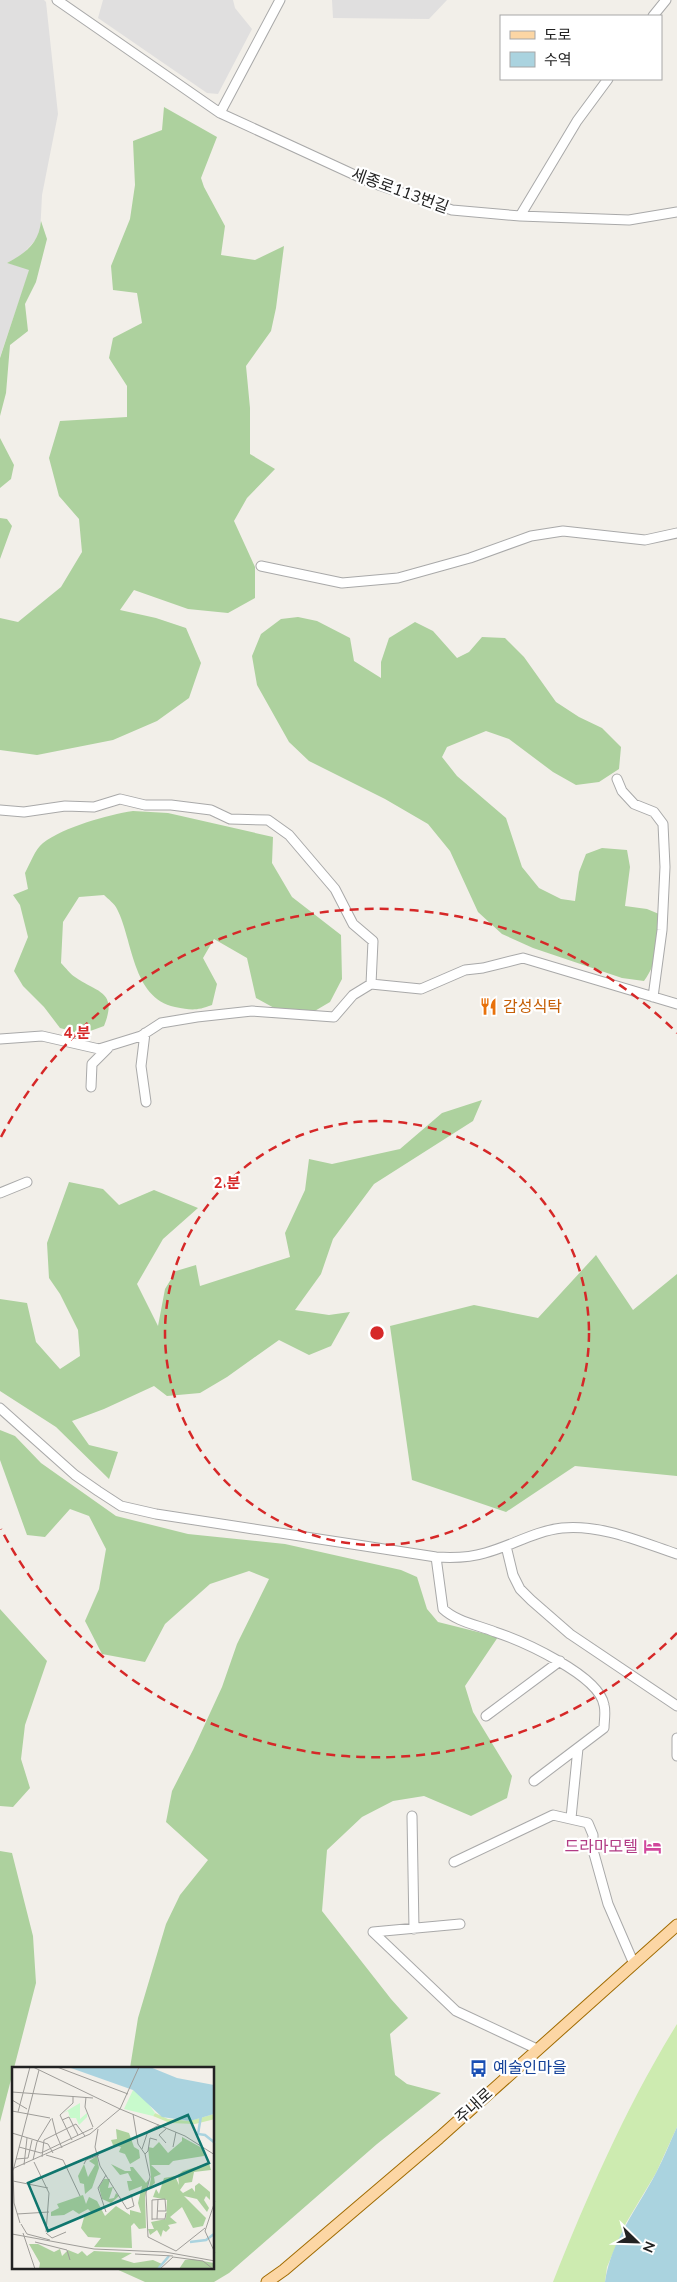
<svg xmlns="http://www.w3.org/2000/svg" width="677" height="2282" font-family="'Nunito Sans','Noto Sans KR',sans-serif">
<style>
.residential{fill:#e0dfdf}
.grass{fill:#cdebb0}
.forest{fill:#add19e}
.water{fill:#aad3df}
.lines{fill:none;stroke-linecap:round;stroke-linejoin:round}
.minor-casing{stroke:#a9a9a9;stroke-width:11}
.major-casing{stroke:#a06b00;stroke-width:13}
.minor{stroke:#fff;stroke-width:9}
.major{stroke:#fcd6a4;stroke-width:11}
.ring{fill:none;stroke:#d62828;stroke-width:2.5;stroke-dasharray:9 6}
.labels{text-anchor:middle;dominant-baseline:central;stroke-width:4.5;stroke-linejoin:round;paint-order:stroke}
.street-label{font-size:16px;fill:#222;stroke:#fff}
.food-label{font-size:16px;fill:#c56008;stroke:#fff;text-anchor:start}
.hotel-label{font-size:16px;fill:#b23c85;stroke:#fff;text-anchor:end}
.transit-label{font-size:16px;fill:#164399;stroke:#fff;text-anchor:start}
.inset-river{fill:none;stroke:#aad3df;stroke-width:2.5}
.inset-road{fill:none;stroke:#9f9d99;stroke-width:1}
.view{fill:#0f766e;fill-opacity:0.15;stroke:#0f766e;stroke-width:2.5}
.inset-edge{fill:none;stroke:#222;stroke-width:2.5}
.centre{fill:#d62828;stroke:#fff;stroke-width:2.5}
.ring-label{font-size:15px;text-anchor:middle;font-weight:bold;fill:#d62828;stroke:#fff;stroke-width:4.5;stroke-linejoin:round;paint-order:stroke}
</style>
<rect width="100%" height="100%" fill="#f2efe9"/>
<!-- residential -->
<path class="residential" d="M0,0H44L46,2L58,114L42,195L40,235L22,255L7,263L30,269L0,357Z
M103,0H233L235,8L252,29L218,94L207,93L98,18Z
M332,0H447L429,19L333,18Z"/>
<!-- grass -->
<path class="grass" d="M677,2024V2127L656,2173L626,2223L607,2267L605,2282H553C588,2194 627,2105 677,2024Z"/>
<!-- forest -->
<path class="forest" d="M164,107L217,137L201,178L204,187L225,226L221,255L255,260L284,246L276,308L271,331L246,366L250,408V454L275,469L247,498L234,521L255,567V598L228,613L188,609L134,590L120,610L156,618L186,628L201,663L189,698L157,721L113,740L37,755L0,750V618L18,622L61,587L82,552L79,519L59,496L49,458L60,421L127,417V386L109,358L113,338L142,323L137,293L113,290L111,266L130,219L135,185L133,141L162,130Z
M41,221L47,239L36,282L25,304L28,331L10,345L6,393L0,416V358L29,270L7,263C26,253 39,243 41,221Z
M0,438L14,465L11,479L0,488Z
M0,518L7,519L12,526L0,559Z
M298,617L317,621L350,638L354,661L381,678V662L389,638L415,622L433,631L457,658L469,652L482,637L505,638L524,657L556,702L579,717L602,728L621,747L619,769L599,782L576,785L553,772L509,739L486,731L447,747L442,757L457,776L506,818L522,867L539,888L561,899L575,901L579,872L586,854L602,848L627,850L630,867L625,906L647,909L659,914C659,938 659,961 644,981L622,978L533,948L502,934L478,912L450,851L428,824L385,799L309,761L289,742L257,685L252,656L261,634L281,619Z
M133,811L168,813L273,837L272,863L292,897L341,935L342,979L330,1002L313,1012L276,1009L256,998L247,958L214,939L203,958L217,984L212,1005C196,1011 191,1010 175,1007C132,998 133,940 117,909C115,904 108,899 104,895L79,897L63,922L61,963C66,968 70,974 75,977C98,993 118,991 104,1026L82,1034L60,1028L44,1007L23,986L14,971L28,937L20,905L13,895L28,889L25,873C30,864 35,849 43,843C64,827 107,815 133,811Z
M482,1100L473,1121L374,1184L333,1239L321,1274L295,1310L329,1315L350,1312L331,1346L309,1355L279,1340L227,1377L200,1393L167,1396L154,1386L104,1409L72,1421L89,1445L118,1452L109,1479L56,1427L0,1391V1299L27,1303L36,1342L60,1369L80,1356L78,1330L60,1294L49,1278L47,1243L69,1182L103,1189L119,1205L154,1190L198,1208L163,1239L137,1284L158,1326L165,1289L176,1271L196,1265L200,1286L290,1257L285,1233L305,1190L309,1159L332,1164L400,1149L442,1113Z
M596,1255L633,1310L677,1274V1476L575,1466L506,1512L412,1480L390,1326L474,1305L538,1318Z
M0,1430L15,1436L41,1463L116,1516L188,1534L285,1544L401,1570L417,1577L427,1609L438,1622L498,1637L465,1686L473,1712L512,1776L507,1798L471,1816L424,1796L393,1801L362,1817L327,1850L322,1911L391,1999L408,2018L390,2034L395,2075L407,2084L441,2093L377,2144L229,2273L214,2282H145L114,2268H214V2068H130L138,2018L166,1924L180,1895L208,1860L166,1822L172,1791L193,1750L222,1687L237,1644L269,1579L249,1571L210,1584L165,1624L145,1662L102,1654L85,1621L99,1589L106,1549L89,1516L70,1509L45,1537L27,1535L0,1460Z
M0,1609L47,1661L25,1725L21,1759L30,1788L13,1807L0,1806Z
M0,1851L12,1853L33,1936L36,1983L0,2122Z"/>
<!-- water -->
<path class="water" d="M677,2127V2282H605C611,2241 637,2209 656,2173C664,2158 670,2142 677,2127Z"/>
<g class="lines">
<defs>
<path id="minor" d="M57,0L220,113L370,182L452,210L520,216L629,220L677,212
M653,16L666,0
M220,113L280,0
M520,216L577,121L608,79
M261,566L342,583L398,578L470,558L531,536L563,531L645,540L677,533
M617,779L622,791L634,804L654,812L663,824L665,867L662,930L653,997
M0,810L24,812L65,806L94,807L120,799L145,805H171L211,810L230,819L268,820L289,835L335,889L353,924L373,941L371,984
M145,1033L141,1066L146,1102
M0,1039L42,1036L99,1049L141,1036L161,1023L197,1017L252,1011L334,1017L353,995L371,984L421,989L465,970L483,968L523,958L677,1004
M91,1087L92,1064L108,1048
M0,1193L27,1182
M0,1408L75,1475L98,1491L121,1506L156,1514L436,1557C452,1558 469,1558 485,1553C511,1546 535,1531 562,1528C601,1524 641,1542 677,1554
M506,1546L513,1575L520,1589L531,1600L570,1634L677,1706
M436,1557L443,1609C457,1622 478,1625 495,1632C522,1641 599,1675 604,1705C606,1712 604,1721 604,1728L534,1781
M486,1716L560,1661
M677,1738V1756
M412,1816L414,1929
M571,1818L578,1748
M454,1862L553,1815L588,1823L593,1835V1850L608,1904L634,1964
M373,1932L456,2011L537,2049
M373,1932L460,1924"/>
<path id="major" d="M267,2282L284,2270L439,2138L677,1925"/>
</defs>
<!-- minor casing -->
<use href="#minor" class="minor-casing"/>
<!-- major casing -->
<use href="#major" class="major-casing"/>
<!-- minor -->
<use href="#minor" class="minor"/>
<!-- major -->
<use href="#major" class="major"/>
</g>
<!-- distance rings -->
<g class="ring">
<circle cx="377" cy="1333" r="212"/>
<path d="M677 1633A424 424 0 0 1 1 1529M1 1137A424 424 0 0 1 677 1033"/>
</g>
<!-- icons -->
<defs>
<symbol id="restaurant-bare" viewBox="-9 -9 18 18"><path d="M-5-6h1v4h1v-4h1v4h1v-4h1v5L-1.5 .5V6h-2V.5L-5-1ZM5-6V6H3V1.5H1.5Q1.5-4 5-6Z" fill="#e8710a" stroke="#fff" stroke-width="2.5" paint-order="stroke"/></symbol>
<symbol id="hotel-bare" viewBox="-9 -9 18 18"><path d="M-6-4.5h1.5V1H6V5H4.5V3h-9V5H-6ZM-4 0a1.8 1.8 0 1 1 3.6 0ZM.5 0V-2.5h3Q6-2.5 6 0Z" fill="#d1479c" stroke="#fff" stroke-width="2.5" paint-order="stroke"/></symbol>
<symbol id="bus-bare" viewBox="-9 -9 18 18"><path d="M-5-6H5V4H4V6H2V4H-2V6H-4V4H-5ZM-3.5-4V0h7V-4ZM-3.5 1.2v1.5H-2V1.2ZM2 1.2v1.5H3.5V1.2Z" fill="#1a4fb4" stroke="#fff" stroke-width="2.5" paint-order="stroke"/></symbol>
</defs>
<g fill-rule="evenodd">
<use href="#restaurant-bare" x="476" y="994" width="25" height="25"/>
<use href="#hotel-bare" x="640" y="1834" width="25" height="25"/>
<use href="#bus-bare" x="466" y="2056" width="25" height="25"/>
</g>
<g class="labels">
<!-- street labels -->
<g class="street-label">
<text transform="translate(400 191) rotate(20)">세종로113번길</text>
<text transform="translate(474 2106) rotate(-42)">주내로</text>
</g>
<!-- food labels -->
<g class="food-label">
<text x="503" y="1007">감성식탁</text>
</g>
<!-- hotel labels -->
<g class="hotel-label">
<text x="638" y="1847">드라마모텔</text>
</g>
<!-- transit labels -->
<g class="transit-label">
<text x="493" y="2068">예술인마을</text>
</g>
</g>
<!-- overview -->
<g transform="translate(12 2067)">
<rect width="202" height="202" fill="#f2efe9"/>
<path d="M143,46L156,52L177,54L202,47L203,52L183,57L158,56L141,49Z" fill="#cdebb0"/>
<path d="M104,62L117,66L122,80L127,83L128,91L118,97L113,87L107,85L109,80L101,78L99,73L105,72ZM170,70L192,82V89L161,94L157,98H139L149,107L142,110L143,116L137,121L139,111L136,80L141,81L147,75L156,86L170,74ZM85,89L87,101L80,121L73,127L72,117L68,116L66,109L72,97L76,110L83,98L77,94ZM197,96L199,103L182,105L180,115L173,116L168,123L171,126L180,121L183,125V119L187,116L198,125V133L194,129L192,133L197,141L195,145L185,132L172,129L194,151L191,159L181,161L170,140L158,150L165,156L156,158L158,161L154,165L151,163L149,170L145,163L138,168L136,162H142L139,155L154,152L155,133L136,129L141,130L144,122L147,127L152,111L163,109L167,118L166,108L171,104ZM99,97L113,104H119L118,100H121L134,116L137,112L133,130L134,161L127,162L122,156L119,159L120,181L82,180L89,171L76,170L69,161L73,147L80,146L76,142L67,147L61,143L52,148L39,149V145L47,141L45,137L71,128L74,137L77,130L85,134L93,149L104,139L118,148V143L129,146L126,136L130,119L117,124L115,114H124H120L116,106L108,108ZM92,112H98L96,121L101,120L97,132L102,131L104,126L107,129L99,136L90,132L87,120ZM17,177H26L42,185L48,182L50,189L56,183L66,187L70,184L75,189L82,184L120,186L109,192L122,196L141,193L150,197L147,202H27L28,196ZM179,192L202,196V202H167L173,193Z" fill="#add19e"/>
<path d="M121,23L131,29L143,46L141,49L112,42ZM68,36V52L75,46V50L67,58L64,51H58L56,44L51,46Z" fill="#c8facc"/>
<path d="M56,0H138L165,11L202,18V47L178,54L150,50L121,23Z" fill="#aad3df"/>
<path class="inset-river" d="M189,49L186,67L193,68L203,76M178,175L194,173L202,167M146,202L157,189"/>
<path class="inset-road" d="M45,0L116,27M127,0L108,42L173,69L203,88M0,25L81,31M74,30L73,40L81,60M0,33L15,42M0,44L38,51M6,45L18,0M121,47L126,77L133,87L138,110L134,126L136,170L164,184M40,51L44,67M50,53L57,50L66,68M86,62L83,80L88,99L115,142L122,139L119,127M0,66L36,77L41,86M44,67L50,81M60,73L48,48L61,36V29M154,76L147,68L154,62M7,80L29,86L81,61M161,80L164,65M130,82L136,64L147,58M133,87L136,84L138,71L145,73M34,88L51,93L68,129M30,90L32,73L64,57L73,69M4,92L16,91L20,73M21,93L25,75L39,52M22,95L37,126L34,165M72,97L74,93L87,88M12,98L15,71M0,102L78,67L108,42L21,0M1,114L36,121M203,134L193,164L203,186M94,145L86,121L94,108M5,147L37,145M140,152H153L154,146M145,152L146,132M140,153V133L153,132L154,144H146M8,156L2,136L1,104L27,3M9,157L15,167L38,173M11,166L23,202M34,166L40,171L54,165M0,167L82,182L153,185L203,194M23,175L55,183L58,193M164,184L193,161M123,187L161,189M148,202L161,190L191,194L201,202"/>
<path class="view" d="M176,48L197,96L36,164L16,116Z"/>
<rect width="202" height="202" class="inset-edge"/>
</g>
<circle cx="377" cy="1333" r="8" class="centre"/>
<g class="ring-label">
<text x="77" y="1038">4 분</text>
<text x="227" y="1188">2 분</text>
</g>
<!-- legend -->
<rect x="500" y="15" width="162" height="65" fill="#ffffff" stroke="#a7a7a7"/>
<rect x="510" y="31" width="25" height="8" fill="#fcd6a4" stroke="#a7a7a7"/>
<text x="544" y="40" font-size="15" fill="#222222">도로</text>
<rect x="510" y="52" width="25" height="15" fill="#aad3df" stroke="#a7a7a7"/>
<text x="544" y="65" font-size="15" fill="#222222">수역</text>
<!-- north arrow -->
<g transform="translate(637 2242) rotate(113)" stroke="#ffffff" stroke-width="4" paint-order="stroke">
<path d="M0-4L9 19L0 12L-9 19Z" fill="#222222"/>
<text y="-8" font-size="14" font-weight="bold" text-anchor="middle" fill="#222222">N</text>
</g>
</svg>
